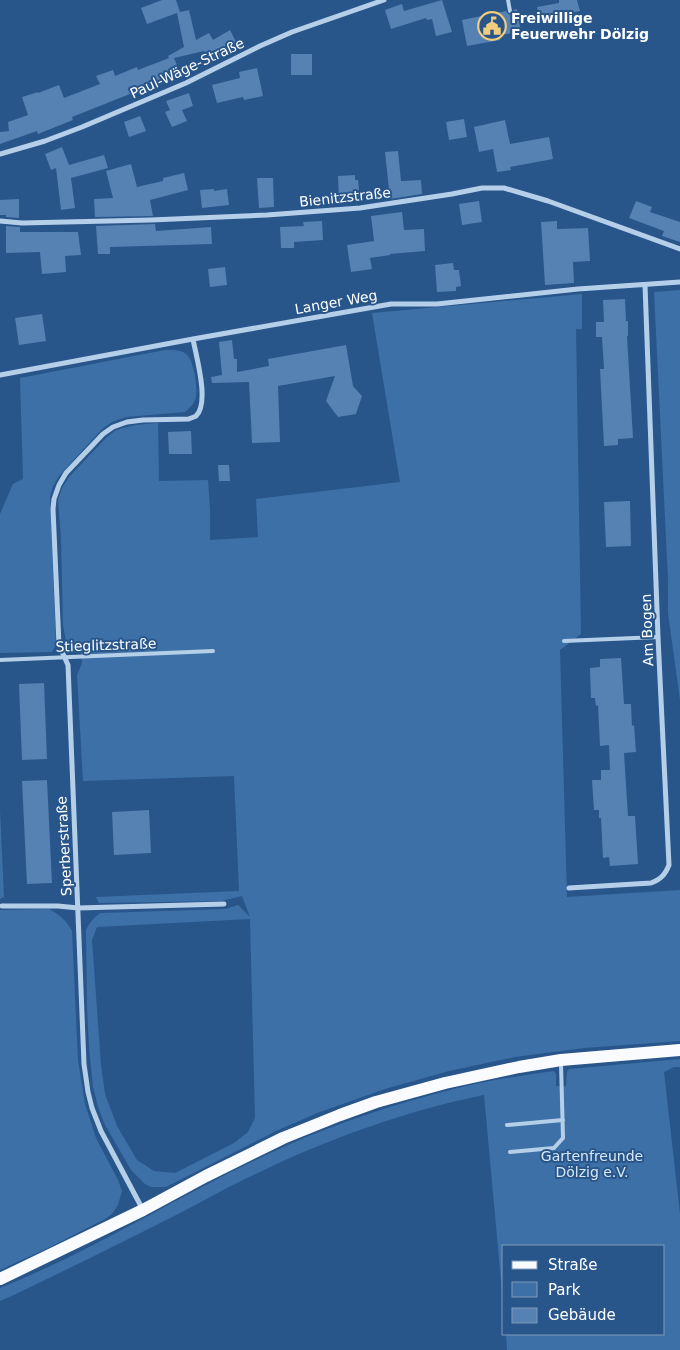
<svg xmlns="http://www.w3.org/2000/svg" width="680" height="1350" font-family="'DejaVu Sans',sans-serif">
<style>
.green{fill:#3d70a7;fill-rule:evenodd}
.building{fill:#5581b3}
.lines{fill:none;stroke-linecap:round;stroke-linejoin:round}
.lane{stroke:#b6cfe9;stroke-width:4}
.street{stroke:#b6cfe9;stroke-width:5}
.primary{stroke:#f9fbfe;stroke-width:12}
.labels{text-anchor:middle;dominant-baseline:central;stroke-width:4;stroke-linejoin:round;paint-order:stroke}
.poi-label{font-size:14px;font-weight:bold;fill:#fff;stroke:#28568b;text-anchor:start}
.street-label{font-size:14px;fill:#fff;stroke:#28568b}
.park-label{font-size:14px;fill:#dae8f7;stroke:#28568b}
</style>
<rect width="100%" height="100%" fill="#28568b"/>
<!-- green -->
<path class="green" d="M680,290V700L668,613V579L654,292Z
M582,294V329H576L581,634L560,650L567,897L680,890V1041L584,1048L515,1057L449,1071L385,1089L320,1112L278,1130L166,1187H151L145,1184L131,1170L105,1125L99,1110L93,1087L89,1048L87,1007L86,930C90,922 94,917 101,913L226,909L238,905L250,917L242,896L221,901L99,903L96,897L239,891L234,776L83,781L77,675L82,663L81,652H68L63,625L61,538L58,500L62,488L69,477L106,438L116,430L135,425L158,423L159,481L208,480L210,510V540L258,537L256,499L400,482L372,313ZM250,919L255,1118L248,1132L234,1143L175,1173L154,1171L137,1160L117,1126L105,1094L101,1065L92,940L97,927Z
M165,350C173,350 181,349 187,355C194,361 199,392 195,400C193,405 189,408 185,412L126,417L112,422L102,429L59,476L53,486L50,497L56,645L52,652L0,653V514L13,484L23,479L20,378Z
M0,810L4,897L0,899Z
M49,909C60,915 66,920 72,931L78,1060L85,1104L96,1138L118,1180L122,1191L118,1205L112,1214L105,1219L48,1248L0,1270V910Z
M680,1059V1067H674L664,1072L680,1214V1350H507L506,1334H664V1246H504V1313L484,1095C395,1113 310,1146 229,1187C213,1195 198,1204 182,1212C127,1240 72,1267 16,1294L0,1301V1288C100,1248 190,1188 288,1145C340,1122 395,1104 450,1090C484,1081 519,1076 554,1071L556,1074V1086H566L567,1072L569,1069Z"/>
<!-- building -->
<path class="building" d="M162,0H176L180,12L189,10L196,40L209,33L213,40L230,30L238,46L214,60H209L204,51L174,58L180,72L145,87V88L72,117L73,120L38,134L37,131L0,144V132L9,131L8,122L28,115L22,97L38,92V93L59,85L64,98L100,84L96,76L113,70L115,76L137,67L138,70L169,58L168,56L184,47L177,13L147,24L141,8Z
M442,0L452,32L436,36L432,19L427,20L426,18L391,29L385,10L402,4L404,11Z
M559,0H577L580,11L540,19L537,7L559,3Z
M517,9L521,32L499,35L500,40L467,46L462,20L506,11L508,14L511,15L513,13L514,10Z
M291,54H312V75H291Z
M257,68L263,96L244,100L243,97L217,103L212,85L240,78L239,72Z
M189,93L193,106L182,110L187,121L172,127L165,112L170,110L166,101Z
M140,116L146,131L129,137L124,122Z
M464,119L467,137L449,140L446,122Z
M505,120L510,144L549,137L553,159L510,167L511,170L497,172L493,149L479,152L474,127Z
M62,147L69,165L104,155L108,168L71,178L75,208L61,210L56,168L51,170L45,154Z
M398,151L401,181L421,180L422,194L390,199L385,152Z
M131,164L137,187L163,181V178L184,173L188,190L150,200L153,216L95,217L94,199L113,198L106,171Z
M355,175V180H358L359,190H356V200L339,201L338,176Z
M257,178H273L274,207L259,208Z
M214,189V191L227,189L229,205L202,208L200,190Z
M19,199V218L6,217V215H0V200Z
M479,201L482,222L462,225L459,204Z
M636,201L652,207L650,212L680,222V242L662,236L664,231L629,218Z
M402,212L404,230L424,229L425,251L390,254V255L370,258L372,269L351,272L347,245L374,241L371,216Z
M322,221L323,240L294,242V248H281L280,227L304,226L303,222Z
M557,221V229L588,228L590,261L573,262L574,283L545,285L541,222Z
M155,224L156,231L211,227L212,244L110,247V254H98L96,226Z
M6,226L20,227V232H78L81,255L65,256L66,272L42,274L40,252L6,253Z
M453,263L454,270H459L461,286L456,287V291L437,292L435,265Z
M225,267L227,285L210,287L208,269Z
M625,299L626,321H628V336H627L633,438L618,439V445L604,446L600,369H604L602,337H596V322H604L603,300Z
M42,314L46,341L19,345L15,318Z
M232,340L234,359H237V372L269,366L268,359L346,345L353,386L362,396L356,414L338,417L326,401L335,376L278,386L280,442L252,443L249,382L212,383L211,377L222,375L219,342Z
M191,431L192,454H169L168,432Z
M218,465H229L230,481H219Z
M630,501L631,546L606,547L604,502Z
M621,658L624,704H631L632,726L634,725L636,752L624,753L628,816H635L638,864L610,866L609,857L603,858L601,818H599V810H594L592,780H601V770H610L609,745L600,746L598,705L596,706L595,698H591L590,668L600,667V659Z
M44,683L47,759L22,760L19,684Z
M47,780L52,883L27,884L22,781Z
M149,810L151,853L114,855L112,812Z"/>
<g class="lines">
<!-- lane -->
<path class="lane" d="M508,0L510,11
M564,641L658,637
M0,660L213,651
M507,1125L563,1120
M510,1152L554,1148L563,1138L561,1063"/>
<!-- street -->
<path class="street" d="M0,154L45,141L82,127L186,83L260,46L292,32L384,0
M0,221L22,223L151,220L267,215L360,208L452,194L482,188H504L548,201L680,249
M0,375L193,339L391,304H437L578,289L680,282
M569,888L651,883C661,879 665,875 669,865L658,637L645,285
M2,906H58L78,908L224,904
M143,1210L101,1131L92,1108L88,1092L84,1064L68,665L59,645L53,509L54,499L59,485L66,473L103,434L113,427L127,422L143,420L189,419C190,418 195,417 196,416C210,403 196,356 193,339"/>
<!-- primary -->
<path class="primary" d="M0,1279L143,1210L206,1176L283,1138L340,1115L376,1102L445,1083L519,1067L561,1060L680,1050"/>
</g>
<!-- icons -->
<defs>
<symbol id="civic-ring" viewBox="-11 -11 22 22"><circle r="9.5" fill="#28568b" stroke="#f1cc7c" stroke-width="1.5"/><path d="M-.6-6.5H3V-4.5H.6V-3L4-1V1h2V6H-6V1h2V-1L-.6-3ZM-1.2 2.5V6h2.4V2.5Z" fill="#f1cc7c"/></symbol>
</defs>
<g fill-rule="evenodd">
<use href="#civic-ring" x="476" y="10" width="32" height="32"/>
</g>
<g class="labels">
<!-- poi labels -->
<g class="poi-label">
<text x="511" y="18">Freiwillige<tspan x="511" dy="16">Feuerwehr Dölzig</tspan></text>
</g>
<!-- street labels -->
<g class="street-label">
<text transform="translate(187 68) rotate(-25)">Paul-Wäge-Straße</text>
<text transform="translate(345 197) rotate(-6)">Bienitzstraße</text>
<text transform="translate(336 302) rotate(-10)">Langer Weg</text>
<text transform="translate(647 630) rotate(-92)">Am Bogen</text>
<text transform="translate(106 645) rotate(-2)">Stieglitzstraße</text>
<text transform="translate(64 846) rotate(-93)">Sperberstraße</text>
</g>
<!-- park labels -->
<g class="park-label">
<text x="592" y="1156">Gartenfreunde<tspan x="592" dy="16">Dölzig e.V.</tspan></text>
</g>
</g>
<!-- legend -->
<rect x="502" y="1245" width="162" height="90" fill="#28568b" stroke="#7e9ab9"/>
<rect x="512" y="1261" width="25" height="8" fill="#f9fbfe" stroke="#7e9ab9"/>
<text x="548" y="1270" font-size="15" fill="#ffffff">Straße</text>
<rect x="512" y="1282" width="25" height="15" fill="#3d70a7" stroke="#7e9ab9"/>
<text x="548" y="1295" font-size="15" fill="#ffffff">Park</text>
<rect x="512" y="1308" width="25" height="15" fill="#5581b3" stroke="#7e9ab9"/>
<text x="548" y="1320" font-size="15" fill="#ffffff">Gebäude</text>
</svg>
